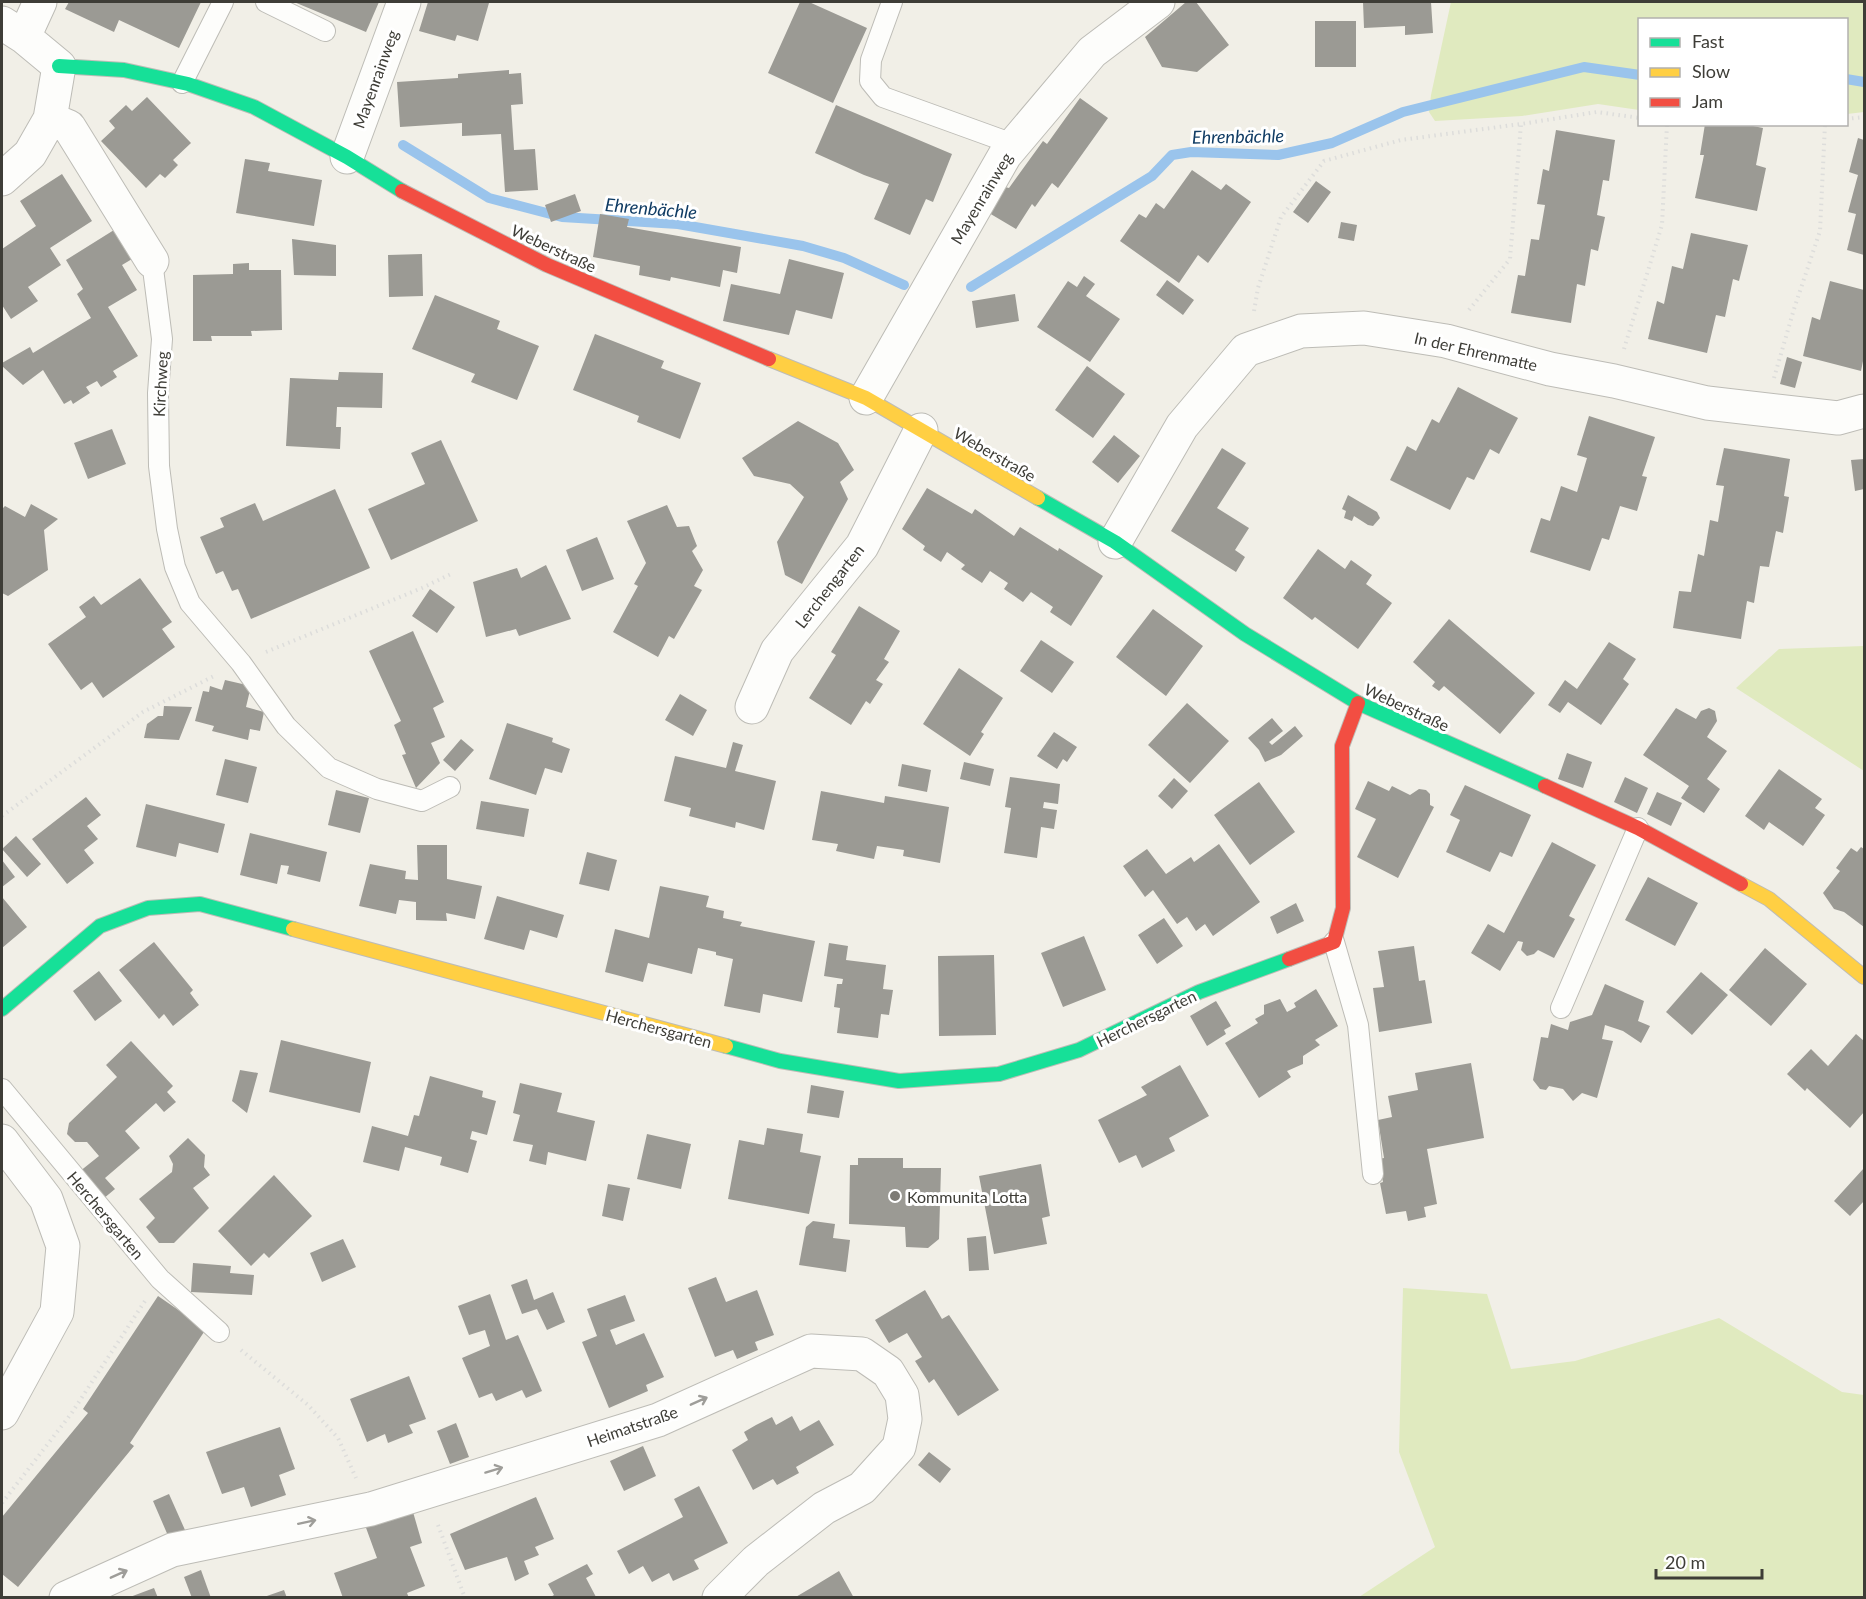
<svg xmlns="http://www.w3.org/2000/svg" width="1866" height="1599" font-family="Lato,sans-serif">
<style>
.green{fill:#e0eabf}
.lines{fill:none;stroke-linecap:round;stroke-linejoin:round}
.stream{stroke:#9ac4ec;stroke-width:10}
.building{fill:#9b9a94}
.lane-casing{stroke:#bdbcb6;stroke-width:22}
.street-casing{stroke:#bdbcb6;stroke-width:35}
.fast-casing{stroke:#bdbcb6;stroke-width:16}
.slow-casing{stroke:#bdbcb6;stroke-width:16}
.jam-casing{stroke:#bdbcb6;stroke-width:16}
.path{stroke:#dddddb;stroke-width:4;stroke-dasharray:1.5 4.5;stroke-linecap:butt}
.lane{stroke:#fdfdfb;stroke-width:20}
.street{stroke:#fdfdfb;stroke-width:33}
.fast{stroke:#16e098;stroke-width:14}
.slow{stroke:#ffcf43;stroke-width:14}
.jam{stroke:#f24e42;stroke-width:14}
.oneway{stroke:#9e9d99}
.poi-dot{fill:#7d7b75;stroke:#fff;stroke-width:2}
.labels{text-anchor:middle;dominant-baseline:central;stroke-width:6;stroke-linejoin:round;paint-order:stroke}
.street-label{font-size:16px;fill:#3e3d37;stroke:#fff}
.poi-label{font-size:16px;fill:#3e3d37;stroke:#fff;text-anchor:start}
.water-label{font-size:18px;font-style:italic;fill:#103c64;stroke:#fff}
</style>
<rect width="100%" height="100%" fill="#f1efe7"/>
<!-- green -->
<path class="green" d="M1451,2H1864V112L1847,114L1846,20H1640L1639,110L1598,104L1522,116L1435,121L1429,112L1431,95Z
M1864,646V771L1736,688L1779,649Z
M1403,1288L1487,1294L1511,1369L1575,1361L1719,1318L1842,1392L1864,1395V1597H1359L1435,1547L1399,1452Z"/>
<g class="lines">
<!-- stream -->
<path class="stream" d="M1846,79L1864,82
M403,145L489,198L562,217L678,224L803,246L844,258L904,285
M971,287L1152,176L1172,155L1191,152L1278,155L1332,143L1403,112L1584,67L1640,75"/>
</g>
<!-- building -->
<path class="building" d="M69,2H201L179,48L119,20L114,32L65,9Z
M294,2H379L366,32Z
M428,2H482L489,3L478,41L457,35L455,41L419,31Z
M800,2H809L867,28L833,103L768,73Z
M1186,2H1196L1229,45L1197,72L1162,67L1145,37Z
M1363,2H1431L1433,33L1405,35V26L1364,28Z
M1315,21H1356V67H1315Z
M509,70V74L521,73L523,104L511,105L514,150L535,149L538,190L505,192L501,134L462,136V123L400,127L397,82L458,78V74Z
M147,97L191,143L173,160L178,165L165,178L160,174L146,188L101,141L115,128L109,121L126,105L132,111Z
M1080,98L1108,118L1058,188L1052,183L1035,207L1032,204L1016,229L989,213L1005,187L1009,188L1043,141L1047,144Z
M836,105L952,154L933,202L926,199L910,235L874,219L889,184L864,175L815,153Z
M1705,124H1743L1763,128L1756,165L1766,168L1757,211L1695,198L1704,155H1700Z
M1556,130L1615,140L1609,181L1603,180L1597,215L1605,217L1598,251L1591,249L1585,286L1577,284L1571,323L1511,313L1518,275L1525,276L1531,239L1539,240L1545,205L1537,204L1543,169L1549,171Z
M1858,138L1864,140V255L1847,250L1856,214L1848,212L1858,175L1849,172Z
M245,159L270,163L268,171L322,180L314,226L236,213Z
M1192,170L1221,190L1226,184L1251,202L1208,263L1198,255L1179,283L1120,241L1139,214L1146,218L1156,203L1164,209Z
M62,174L92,221L50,248L61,265L28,287L38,301L11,319L2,305V249L36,226L20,201Z
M1316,181L1331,192L1308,223L1293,212Z
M575,194L581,211L551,222L545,205Z
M600,214L629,219L627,227L741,247L737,273L723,270L720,287L671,277L670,281L639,275L640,266L593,257Z
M1341,222L1357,225L1354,241L1338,238Z
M114,230L132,259L122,265L137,290L108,307L138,356L113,371L117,377L101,387L97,381L86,387L90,393L73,404L71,400L64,404L43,370L23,385L2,366V363L30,347L33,353L91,318L77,294L83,289L66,260Z
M1691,233L1748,245L1739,281L1733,279L1725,317L1716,315L1707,353L1648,339L1657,301L1664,304L1672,266L1683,269Z
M292,239L336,245V276L294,275Z
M422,254L423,296L389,297L388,255Z
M789,259L844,273L832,319L796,310L789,335L723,321L731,284L780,294Z
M249,263V270H281L282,330L251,331L252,336H211L212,341H193V275L233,274V264Z
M1084,276L1095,284L1086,296L1120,319L1090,362L1037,327L1068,281L1077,287Z
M1167,280L1194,300L1183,315L1156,295Z
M1830,281L1864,290V356L1861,371L1803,356L1812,317L1820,320Z
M1015,294L1019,321L976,328L972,301Z
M435,295L500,321L497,329L539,346L517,400L471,382L475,374L412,349Z
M595,334L664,361L661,368L701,383L680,439L637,422L639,416L573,390Z
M1787,357L1802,362L1795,388L1780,384Z
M1087,366L1125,394L1093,438L1055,410Z
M339,372L383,373L382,408L337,407L336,427H341L340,449L286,446L290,378L338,380Z
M1458,387L1518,418L1499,454L1490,449L1474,480L1467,477L1450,510L1390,480L1407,446L1416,451L1432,419L1439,423Z
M1589,416L1655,437L1642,476L1647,477L1637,511L1620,506L1609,540L1602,538L1590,571L1530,552L1541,518L1550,521L1561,486L1577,492L1587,458L1577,455Z
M798,421L838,443L854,470L840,482L848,499L802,584L785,575L777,542L804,497L790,484L754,476L742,458Z
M112,429L126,464L88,479L74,443Z
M1114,435L1140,456L1118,483L1092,462Z
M441,440L478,521L391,560L368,509L425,484L411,453Z
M1222,448L1246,463L1217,508L1249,528L1235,550L1245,557L1236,572L1171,531Z
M1724,448L1790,459L1784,496L1789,497L1783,533L1776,531L1769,567L1760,566L1754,603L1747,601L1741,639L1673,628L1679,591L1691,592L1698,554L1704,556L1710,520L1718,522L1724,486L1716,485Z
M1864,459V489L1855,491L1851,460Z
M927,488L972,514L975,509L1014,536L1020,527L1058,551L1059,548L1103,576L1071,626L1050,612L1053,607L1031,592L1023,602L1004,589L1008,583L990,571L982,583L961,569L965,565L947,552L941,562L923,550L925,546L902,529Z
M335,489L370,568L251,619L238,589L232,591L223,571L216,574L200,537L224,527L220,518L255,503L263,521Z
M1348,495L1377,512L1380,518L1373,526L1368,525L1354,516L1352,521L1344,518L1346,511L1342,509Z
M31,504L58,519L44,530L48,570L8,596L2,593V509L5,506L25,517Z
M667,505L677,527L689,526L697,546L692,551L703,570L694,586L702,590L674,639L669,636L658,657L613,632L638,586L634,584L646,563L627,521Z
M597,537L614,579L582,591L566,550Z
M1318,549L1345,569L1351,560L1372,575L1366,584L1392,603L1358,649L1315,617L1312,620L1283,598Z
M546,565L571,619L519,636L516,629L486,637L473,582L517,568L521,578Z
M140,578L172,622L162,629L175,647L103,698L92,682L81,690L48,644L86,617L79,607L94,596L101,605Z
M430,589L455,607L437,633L412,616Z
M859,606L900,631L884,659L889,662L876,680L883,684L870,704L866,701L851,725L809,698L836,655L831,652Z
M1153,609L1203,646L1166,696L1116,657Z
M1449,619L1535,693L1500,734L1444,686L1439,691L1432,686L1435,682L1413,662Z
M413,631L444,702L433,708L445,737L431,743L440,763L416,788L402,755L406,754L394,725L401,721L369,651Z
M1041,640L1074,662L1052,693L1020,671Z
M1609,642L1636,659L1623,679L1629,684L1601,725L1568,702L1560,713L1548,705L1565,680L1577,689Z
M959,668L1003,698L981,732L984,734L970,756L923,724Z
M225,680L251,686L246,707L264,712L260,731L250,729L248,740L212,731L214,726L195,721L203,691L209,692L210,686L222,690Z
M680,694L707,710L693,736L665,720Z
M1187,703L1229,741L1190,783L1148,745Z
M164,706L192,707L179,740L144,738L147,724L158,716H163Z
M1676,708L1696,719L1701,711L1709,708L1715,711L1717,721L1707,737L1727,751L1707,779L1720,789L1704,813L1681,798L1689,786L1643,755Z
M1272,718L1283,731L1269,742L1272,745L1295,726L1303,736L1281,755L1265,762L1259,750L1248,738Z
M507,723L553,738L552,742L570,749L562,773L545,768L536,795L489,779Z
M1054,732L1077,747L1067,762L1063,759L1057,769L1037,756Z
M461,739L474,750L455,771L443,760Z
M733,742L743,745L735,771L776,781L764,830L736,822L735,828L689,816L691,808L664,801L675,756L726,768Z
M1567,753L1592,762L1583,788L1558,779Z
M225,759L257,767L248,803L216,795Z
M964,762L994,769L990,786L960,779Z
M902,764L931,770L927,792L898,786Z
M1779,769L1822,799L1815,808L1825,815L1803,846L1769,822L1764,830L1745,816Z
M1010,777L1060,784L1058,804L1044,802L1043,808L1057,810L1054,829L1041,827L1037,858L1004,853L1011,808L1005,807Z
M1625,777L1648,788L1637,813L1614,802Z
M1174,778L1188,791L1172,809L1158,796Z
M1368,781L1389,791L1392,786L1410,795L1419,789L1426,790L1430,794V805L1434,807L1398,878L1357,857L1376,819L1355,809Z
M1259,782L1295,832L1250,865L1214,815Z
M1465,785L1531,815L1512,857L1500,852L1490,872L1446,852L1460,820L1450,815Z
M336,790L369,798L360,833L328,825Z
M821,791L884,803L885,796L949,807L940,863L903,856L904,850L877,846L874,859L836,851L838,844L812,840Z
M1657,792L1682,803L1671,826L1647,814Z
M86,797L101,815L87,826L98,839L84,850L94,863L67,884L32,839Z
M481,801L529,809L524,837L476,829Z
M146,804L225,824L218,853L179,843L176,857L136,847Z
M250,833L327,852L320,882L287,874L289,866L281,865L277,884L240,875Z
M16,836L41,864L27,877L2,849Z
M1552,842L1596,865L1569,916L1575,919L1554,958L1538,950L1534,954L1527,956L1521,950L1523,942L1518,941L1500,971L1471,953L1488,924L1504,933Z
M1219,844L1260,902L1213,936L1205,924L1196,931L1187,917L1177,924L1153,890L1145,897L1123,866L1147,849L1166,874L1191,857L1194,862Z
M417,845H447V879L482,886L475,919L446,913L447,921L416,920V902L399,900L396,914L359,906L370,864L406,871L405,879L418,880Z
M1861,847L1864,849V927L1844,912L1834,909L1823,893L1840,871L1836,868L1851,848L1857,852Z
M587,852L617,860L609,891L579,884Z
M2,860L15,877L2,887Z
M1648,877L1698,903L1675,946L1625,920Z
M660,886L709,896L706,907L724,911L723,918L742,922L740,926L815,941L802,1002L763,994L760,1013L724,1006L733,959L716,955V952L698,948L692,974L648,963L643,982L605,972L615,929L649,938Z
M497,896L564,915L557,938L530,930L524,950L484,939Z
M2,897L27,927L2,948Z
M1296,903L1304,921L1277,934L1270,917Z
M1164,918L1183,946L1157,964L1138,935Z
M1084,936L1106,990L1063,1007L1041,953Z
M154,942L193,990L190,993L199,1005L173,1026L164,1014L159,1019L119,970Z
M829,943L848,946L846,960L886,965L883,989L893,990L889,1015L881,1014L878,1038L837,1033L840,1008L834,1007L837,984H842L843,979L824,976Z
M1414,946L1419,981L1425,980L1432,1023L1379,1032L1373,988L1384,987L1378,951Z
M1765,948L1807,984L1771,1026L1729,990Z
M994,955L996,1035L939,1036L938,956Z
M99,971L122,1001L95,1021L73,991Z
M1701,972L1728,995L1692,1035L1666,1012Z
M1605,984L1644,1001L1638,1021L1650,1026L1641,1043L1623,1031L1605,1025L1602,1039L1613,1041L1597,1098L1582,1093L1573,1101L1563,1089L1549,1086L1546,1090L1540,1089L1533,1080L1541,1037L1548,1038L1551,1024L1568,1030L1570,1022L1592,1015Z
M1316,989L1338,1026L1315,1040L1320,1045L1303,1056V1064L1287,1071L1291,1077L1259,1098L1225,1043L1258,1023L1255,1019L1264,1014V1005L1280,999L1287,1012L1296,1007L1294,1003Z
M1216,1001L1231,1026L1224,1030L1226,1034L1207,1046L1190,1016Z
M1856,1034L1864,1041V1112L1850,1128L1807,1088L1805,1091L1787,1074L1811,1049L1828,1066Z
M281,1040L371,1062L360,1113L269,1092Z
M131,1041L173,1086L167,1092L176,1102L164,1112L156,1103L125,1131L140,1148L105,1178L115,1189L103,1199L79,1172L99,1156L87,1142H75L67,1134L69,1123L117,1077L106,1065Z
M1471,1063L1484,1138L1427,1149L1437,1204L1424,1207L1426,1217L1408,1221L1406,1211L1386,1214L1380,1183L1383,1182L1378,1159L1384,1158L1378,1120L1392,1117L1388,1096L1418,1090L1415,1073Z
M1180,1065L1209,1116L1169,1138L1175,1151L1142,1168L1136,1155L1119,1163L1098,1120L1147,1095L1141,1087Z
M240,1070L258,1073L247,1113L232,1101Z
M430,1076L483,1091L482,1097L496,1101L487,1135L472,1131L470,1139L477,1141L468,1173L440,1165L442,1157L405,1147L399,1171L363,1162L372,1126L408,1136L414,1115L419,1116Z
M520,1083L562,1093L557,1112L595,1121L586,1161L548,1152L546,1165L529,1161L533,1145L513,1141L520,1115L513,1113Z
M811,1085L844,1091L839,1118L807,1113Z
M767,1128L803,1134L800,1152L821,1156L809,1214L728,1199L739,1140L764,1145Z
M647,1134L691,1144L681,1189L637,1179Z
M188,1138L205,1155L204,1167L210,1175L193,1188L209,1208L174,1243H159L146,1227L155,1218L139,1199L172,1172L173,1164L169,1156Z
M858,1158H903V1168H941L939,1239L928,1248L906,1247L905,1227L849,1224L850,1165H858Z
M1041,1164L1050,1216L1042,1218L1047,1244L994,1254L979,1176Z
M1864,1168V1201L1850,1216L1834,1201Z
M274,1175L312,1216L269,1258L264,1253L251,1266L218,1231Z
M608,1184L630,1188L623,1221L602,1216Z
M813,1221L835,1224L833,1238L850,1240L846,1272L799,1265L806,1227Z
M986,1236L989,1270L969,1271L967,1238Z
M343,1239L356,1267L322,1282L310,1253Z
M193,1263L231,1266L230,1273L254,1275L252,1295L191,1292Z
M716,1277L726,1302L757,1290L774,1335L755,1342L758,1350L737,1359L733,1350L715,1357L688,1288Z
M527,1279L534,1300L553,1292L565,1322L547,1330L537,1309L522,1314L511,1285Z
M925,1290L942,1319L949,1315L999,1390L958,1416L934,1379L929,1383L915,1361L922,1357L907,1333L889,1343L875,1320Z
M490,1294L506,1340L518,1335L542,1391L526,1398L522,1390L496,1401L492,1393L479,1398L462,1358L490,1346L485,1330L469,1335L458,1306Z
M625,1295L635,1321L610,1330L616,1345L644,1333L664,1377L646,1385L648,1391L609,1408L582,1342L597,1336L587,1309Z
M158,1296L206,1329L130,1443L134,1446L18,1587L2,1574V1517L88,1413L83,1409Z
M409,1376L426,1419L409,1425L413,1433L388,1443L385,1434L367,1442L350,1399Z
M792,1416L800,1431L819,1420L834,1445L796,1467L799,1473L777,1485L773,1479L753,1490L732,1450L748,1440L744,1432L756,1425L772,1417L776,1425Z
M456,1423L469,1457L450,1464L437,1431Z
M280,1427L295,1469L279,1475L286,1495L251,1507L244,1487L222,1494L206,1452Z
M643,1446L656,1476L624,1491L610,1461Z
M929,1452L951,1469L940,1483L918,1465Z
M699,1486L728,1543L694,1560L699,1569L673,1581L669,1573L652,1582L643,1566L629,1574L617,1551L683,1517L674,1499Z
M169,1494L185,1530L169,1538L153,1501Z
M536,1497L554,1539L535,1547L539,1555L524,1561L529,1574L515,1581L507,1557L465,1570L450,1534Z
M413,1512L422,1543L410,1547L425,1586L407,1593L409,1598H343L334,1573L377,1558L365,1525Z
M587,1564L593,1574L586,1578L596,1597L549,1598L554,1595L548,1584Z
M201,1570L211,1598H192L184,1577Z
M839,1571L854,1598H794L811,1588Z
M154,1588L158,1598H130V1597Z
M284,1590L287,1598H264V1597Z"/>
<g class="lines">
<defs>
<path id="lane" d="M266,2L325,31
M892,2L871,60L870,81L883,97L1013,144
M182,83L223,2
M152,261L162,339L158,393L159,466L167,529L175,567L190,603L241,663L286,726L329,768L377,789L422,801L450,787
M1334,942L1358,1025L1373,1174
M1561,1008L1638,828
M2,1089L160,1279L219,1332"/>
<path id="street" d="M2,23L24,37L59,66L50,119L30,154L2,179
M24,37L40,2
M50,119L69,127L152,261
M347,157L404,2
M866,398L1005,155L1092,52L1158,2
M1115,542L1182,426L1246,350L1301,331L1364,328L1446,341L1550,369L1614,381L1707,403L1838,418L1864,411
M752,707L777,651L862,546L921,430
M2,1141L46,1199L63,1246L57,1312L2,1413
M66,1598L172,1550L371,1509L658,1420L811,1351L862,1354L888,1372L902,1395L905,1419L899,1447L862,1488L824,1508L756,1561L719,1598"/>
<path id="fast" d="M59,66L124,70L188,84L254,107L347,157L402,191
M1038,498L1115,542L1245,634L1358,703L1545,786
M2,1009L100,926L148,908L200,904L293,929
M726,1046L780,1061L899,1081L999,1074L1079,1050L1199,992L1289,959"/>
<path id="slow" d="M769,359L866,398L1038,498
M1741,884L1769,899L1864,977
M293,929L726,1046"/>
<path id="jam" d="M402,191L547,265L769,359
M1545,786L1638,828L1741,884
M1289,959L1334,942L1343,908L1342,746L1358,703"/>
</defs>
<!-- lane casing -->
<use href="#lane" class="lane-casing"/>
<!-- street casing -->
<use href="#street" class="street-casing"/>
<!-- fast casing -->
<use href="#fast" class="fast-casing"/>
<!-- slow casing -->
<use href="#slow" class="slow-casing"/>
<!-- jam casing -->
<use href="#jam" class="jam-casing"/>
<!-- path -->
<path class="path" d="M1846,119L1864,117
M1469,310L1510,259L1521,124
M1254,311L1258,288L1281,217L1324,161L1401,140L1521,124L1597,112L1640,118
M1624,349L1662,225L1667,124
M1774,378L1794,309L1820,231L1825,124
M266,652L422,588L453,573
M2,816L143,712L216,675
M241,1350L308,1405L338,1438L356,1478
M2,1503L71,1414L145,1301
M438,1525L465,1598"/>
<!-- lane -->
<use href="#lane" class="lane"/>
<!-- street -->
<use href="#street" class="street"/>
<!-- fast -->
<use href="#fast" class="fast"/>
<!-- slow -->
<use href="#slow" class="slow"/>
<!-- jam -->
<use href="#jam" class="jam"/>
</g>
<!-- one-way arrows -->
<defs><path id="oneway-shaft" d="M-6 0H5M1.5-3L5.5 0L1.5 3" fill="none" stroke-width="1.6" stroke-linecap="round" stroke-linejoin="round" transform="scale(1.5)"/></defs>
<g class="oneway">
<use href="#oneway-shaft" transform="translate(699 1401) rotate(-24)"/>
<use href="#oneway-shaft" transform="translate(494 1470) rotate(-17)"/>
<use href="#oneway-shaft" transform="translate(307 1522) rotate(-12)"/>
<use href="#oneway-shaft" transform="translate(119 1574) rotate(-24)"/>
</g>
<!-- markers -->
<circle class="poi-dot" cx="895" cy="1196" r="6"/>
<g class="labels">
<!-- street labels -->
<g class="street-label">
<text transform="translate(375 79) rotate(-70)">Mayenrainweg</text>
<text transform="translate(981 198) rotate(-59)">Mayenrainweg</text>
<text transform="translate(554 248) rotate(25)">Weberstraße</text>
<text transform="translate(1476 351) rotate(13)">In der Ehrenmatte</text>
<text transform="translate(160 384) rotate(-87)">Kirchweg</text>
<text transform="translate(995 454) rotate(30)">Weberstraße</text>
<text transform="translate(829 586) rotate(-52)">Lerchengarten</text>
<text transform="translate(1407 707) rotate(25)">Weberstraße</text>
<text transform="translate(1146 1018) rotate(-26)">Herchersgarten</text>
<text transform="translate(659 1028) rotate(15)">Herchersgarten</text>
<text transform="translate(106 1215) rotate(50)">Herchersgarten</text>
<text transform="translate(632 1426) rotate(-19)">Heimatstraße</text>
</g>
<!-- poi labels -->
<g class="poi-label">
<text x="907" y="1196">Kommunita Lotta</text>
</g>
<!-- water labels -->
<g class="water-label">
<text transform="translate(1238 136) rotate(-1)">Ehrenbächle</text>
<text transform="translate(651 208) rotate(5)">Ehrenbächle</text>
</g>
</g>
<!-- border -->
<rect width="1866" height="1599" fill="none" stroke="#3e3d37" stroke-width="6"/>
<!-- legend -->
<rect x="1638" y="18" width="210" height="108" fill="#ffffff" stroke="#b2b1af" stroke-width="1.5"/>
<rect x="1650" y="38" width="30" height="9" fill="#16e098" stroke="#b2b1af" stroke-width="1.5"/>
<text x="1692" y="48" font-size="18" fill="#3e3d37">Fast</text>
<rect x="1650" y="68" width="30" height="9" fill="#ffcf43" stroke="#b2b1af" stroke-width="1.5"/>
<text x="1692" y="78" font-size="18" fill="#3e3d37">Slow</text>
<rect x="1650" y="98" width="30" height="9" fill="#f24e42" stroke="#b2b1af" stroke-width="1.5"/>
<text x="1692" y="108" font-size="18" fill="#3e3d37">Jam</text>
<!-- scale -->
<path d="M1656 1569v9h106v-9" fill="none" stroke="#3e3d37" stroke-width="3"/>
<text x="1665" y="1569" font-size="18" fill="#3e3d37" stroke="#ffffff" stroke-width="4.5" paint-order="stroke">20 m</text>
</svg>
